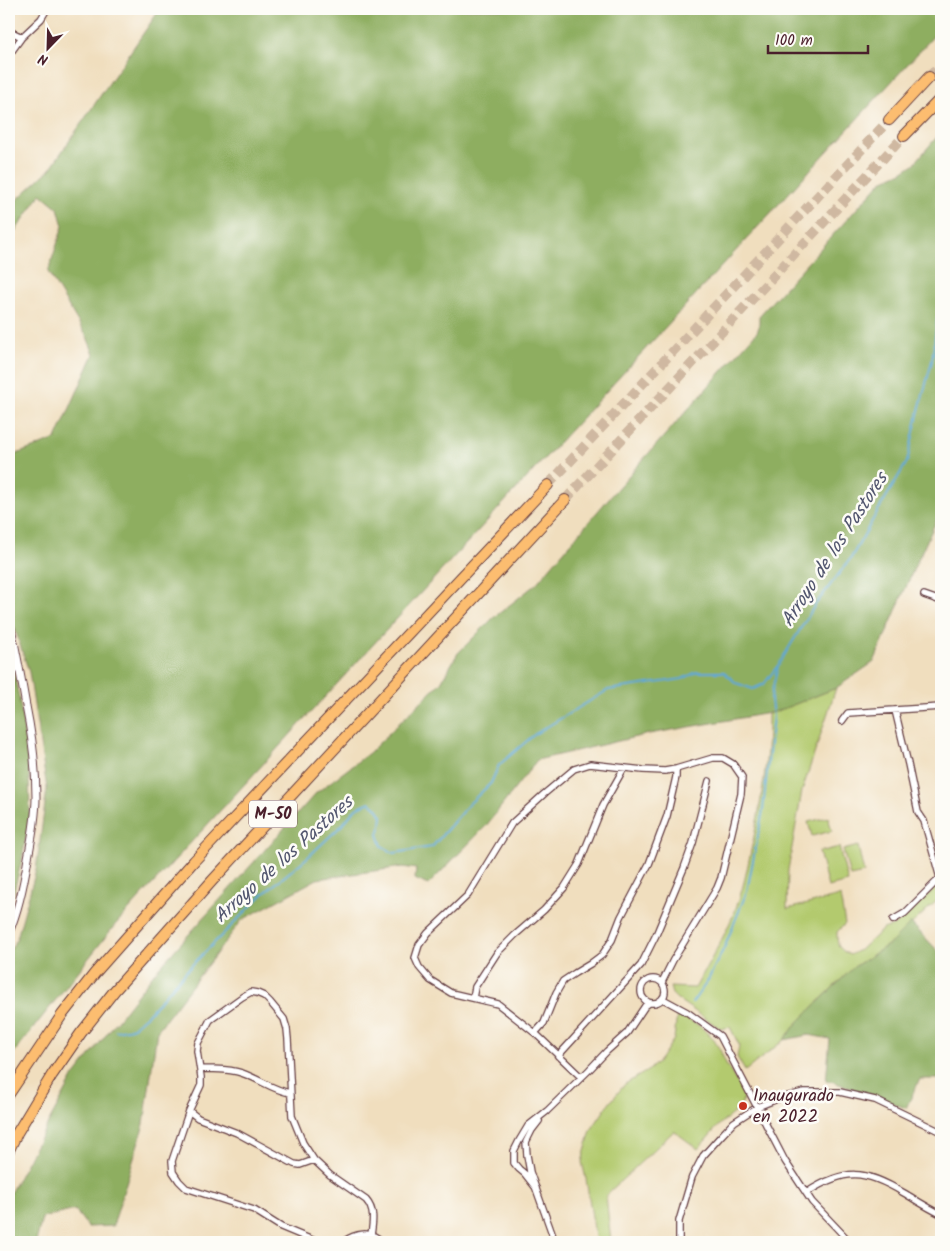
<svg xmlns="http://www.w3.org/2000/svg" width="950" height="1251" font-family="Kalam,sans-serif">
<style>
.green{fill:#b3ca6e;stroke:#7e744c}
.forest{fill:#8eae61;stroke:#6c6646}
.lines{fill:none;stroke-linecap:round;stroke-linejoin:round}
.stream{stroke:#5ea8d6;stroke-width:2}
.motorway-tunnel{stroke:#cfb8a1;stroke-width:10;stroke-dasharray:10 5;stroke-linecap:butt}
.minor-casing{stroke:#633c41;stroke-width:8}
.tertiary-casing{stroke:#633c41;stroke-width:9}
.motorway-casing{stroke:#633c41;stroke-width:12}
.minor{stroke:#fff;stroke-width:5.5}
.tertiary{stroke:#fff;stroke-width:7}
.motorway{stroke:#fcbd6f;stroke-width:10}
.poi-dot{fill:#c8321e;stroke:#fdfcf7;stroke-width:2}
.labels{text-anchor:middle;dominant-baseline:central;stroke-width:5;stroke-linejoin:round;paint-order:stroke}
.shield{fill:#fdfcf7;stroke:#806168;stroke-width:1}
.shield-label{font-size:16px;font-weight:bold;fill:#4a1f2b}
.poi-label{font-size:18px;fill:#4a1f2b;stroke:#fdfcf7;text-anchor:start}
.water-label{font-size:19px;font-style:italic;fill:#52566f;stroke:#fdfcf7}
</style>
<rect width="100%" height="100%" fill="#fdfcf7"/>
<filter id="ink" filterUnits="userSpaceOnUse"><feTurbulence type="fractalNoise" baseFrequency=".02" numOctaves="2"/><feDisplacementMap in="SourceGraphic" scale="10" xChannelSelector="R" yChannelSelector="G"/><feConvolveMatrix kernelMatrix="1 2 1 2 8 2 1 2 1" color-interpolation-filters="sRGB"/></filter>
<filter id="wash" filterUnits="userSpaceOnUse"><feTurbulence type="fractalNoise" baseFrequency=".0096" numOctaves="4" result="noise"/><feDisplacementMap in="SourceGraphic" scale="20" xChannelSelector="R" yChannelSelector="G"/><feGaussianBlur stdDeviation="1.12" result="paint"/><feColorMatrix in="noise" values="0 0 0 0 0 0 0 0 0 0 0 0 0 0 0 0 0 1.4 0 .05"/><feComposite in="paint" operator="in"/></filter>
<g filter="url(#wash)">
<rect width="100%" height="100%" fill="#f0debe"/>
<!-- green -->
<path class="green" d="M836,688L802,791L788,870L787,909L840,896L845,924L837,932C837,945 838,949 850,955L861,949L883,929L893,926L905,917L941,882V897L891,943L854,967L799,1021L784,1040L745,1071L737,1057L739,1045L730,1027L721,1029L677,999L672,994L670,987L695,988C709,963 723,939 734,913C743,891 747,869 752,846C761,803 769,758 768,714L790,706Z
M828,817L832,831L812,836L808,822Z
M858,846L864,873L850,876L843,850Z
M839,847L848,882L828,887L819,852Z
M677,1014L700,1026L714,1040L720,1050L727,1066L744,1094L741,1107L719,1125L698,1149L674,1131L606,1195L611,1242H596L586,1179L582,1162L591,1130L608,1105L625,1084L649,1070L660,1060L674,1039Z"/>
<!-- forest -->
<path class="forest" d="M160,9H941V28L115,925L9,1059V952L17,938L36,870L47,789L29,672L9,611V457L56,439L94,354L87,337L48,272L63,226L58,208L41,194L9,240V207L50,169Z
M941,132V511L915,566L874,662L836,688L775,712L649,734L537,760L486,826L428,885L415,879L416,869L403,867L317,879L242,920L157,1031L144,1124L113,1226L88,1227L75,1210L42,1218L36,1242H9V1195L74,1076L155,972L316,793L369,753L441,682L458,653L492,619L536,584L615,491L757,332L759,327V316L882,181L902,172L914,164Z
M9,651L19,697L24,731L29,775L30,814L22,860L12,898L9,906Z
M911,923L941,954V1079H920L906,1108L831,1081H826L830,1039L809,1035L784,1040L799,1021L854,967L891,943Z"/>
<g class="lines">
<!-- stream -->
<path class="stream" d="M692,1003L707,982L725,946L747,891L763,810L773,716L771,700L772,691L778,666
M116,1031L132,1028L148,1014L192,965L263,894L308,857L343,824L356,808L370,802L377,808L382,816L381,825L378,834L382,846L394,853L432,847L469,804L491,783L499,765L535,734L608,690L682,679L697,672H724L736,683L753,689L764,684L779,664L815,605L851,558L876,514L907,462L918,414L932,361L939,307L941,303"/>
</g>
</g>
<g filter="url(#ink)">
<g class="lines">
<!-- motorway-tunnel -->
<path class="motorway-tunnel" d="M929,77L941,63
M548,485L889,120
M565,500L904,136"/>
<defs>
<path id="minor" d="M9,31L22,37
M9,55L22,37L41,19L47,9
M924,595L941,601
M895,710L908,764L918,812L924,821L940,878
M842,721L848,713L941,707
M893,920L905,913L941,877
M641 991a12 12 0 1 1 24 0a12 12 0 1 1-24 0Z
M473,998L475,987L497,953L515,935L544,910L564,888L579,864L603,805L624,768
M663,999L687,1012L720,1036L785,1161L812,1202L850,1242
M535,1033L544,1023L556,993L563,981L575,973L590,964L602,955L612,940L621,917L649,864L667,816L676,777V769
M558,1056L641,965L656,935L684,868L693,843L709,781
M200,1069C216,1069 233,1069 247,1075C262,1081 274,1090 290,1093
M581,1077L535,1033L498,1004L451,993L430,980L419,967L415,958L419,945L428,933L468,895L512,823L544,794L574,769L590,764L643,770L665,771L676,769L713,758H723L733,764L742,777L741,794L721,878L717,888L673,960L662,982
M189,1111L198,1118L237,1133L294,1164L300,1165L314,1160
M539,1121L532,1130L526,1142L527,1155L530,1172L555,1242
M536,1188L525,1174L519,1169L514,1163V1151L519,1141L528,1126L547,1111L589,1070L607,1051L627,1033L645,1006L649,1003
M806,1193C845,1168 864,1169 904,1193C916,1200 928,1208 941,1214
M317,1242L281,1227L254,1210L186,1188L179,1181L173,1172L172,1161L189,1111L201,1085V1077L197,1051L198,1043L210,1020L242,997L251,992L257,993L264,996L270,1002L284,1019L287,1029L288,1039L292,1116L303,1143L314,1160L330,1175L366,1200C375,1210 373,1222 371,1235
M343,1242C355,1233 371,1230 382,1242
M679,1242V1221L692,1177L703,1156L720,1137L734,1122L757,1107L777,1099L804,1092H840L875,1100L941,1132"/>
<path id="tertiary" d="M9,620C16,648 21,677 26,706C32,736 36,766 36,797C36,817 32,838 28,858C24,883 19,909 9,932"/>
<path id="motorway" d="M889,120L929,77
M904,136L941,98
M9,1094L62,1015L95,973L194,861L548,485
M9,1150L17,1133L52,1075L81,1033L115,990L212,881L565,500"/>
</defs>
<!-- minor casing -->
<use href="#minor" class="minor-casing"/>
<!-- tertiary casing -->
<use href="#tertiary" class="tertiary-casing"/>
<!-- motorway casing -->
<use href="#motorway" class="motorway-casing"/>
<!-- minor -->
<use href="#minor" class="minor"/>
<!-- tertiary -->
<use href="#tertiary" class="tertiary"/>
<!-- motorway -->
<use href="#motorway" class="motorway"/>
</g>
</g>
<!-- markers -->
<circle class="poi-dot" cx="743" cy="1106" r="5"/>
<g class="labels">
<!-- shield labels -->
<rect class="shield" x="249" y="800.5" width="48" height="27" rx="4"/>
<g class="shield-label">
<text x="273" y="814">M-50</text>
</g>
<!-- poi labels -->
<g class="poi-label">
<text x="753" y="1096">Inaugurado<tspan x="753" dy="21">en 2022</tspan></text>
</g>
<!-- water labels -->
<g class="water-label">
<text transform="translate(835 550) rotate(-57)">Arroyo de los Pastores</text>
<text transform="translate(284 860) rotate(-42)">Arroyo de los Pastores</text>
</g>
</g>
<!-- margin -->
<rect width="950" height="1251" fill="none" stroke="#fdfcf7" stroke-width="30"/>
<!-- north arrow -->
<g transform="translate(48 48) rotate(203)" stroke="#fdfcf7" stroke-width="4" paint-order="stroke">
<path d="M0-4L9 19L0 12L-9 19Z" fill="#4a1f2b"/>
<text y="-8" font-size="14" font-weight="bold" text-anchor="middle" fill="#4a1f2b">N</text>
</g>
<!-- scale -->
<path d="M768 45v8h100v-8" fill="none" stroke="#4a1f2b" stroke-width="2.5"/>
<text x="775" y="45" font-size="15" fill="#4a1f2b" stroke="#fdfcf7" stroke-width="4" paint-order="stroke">100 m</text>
</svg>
